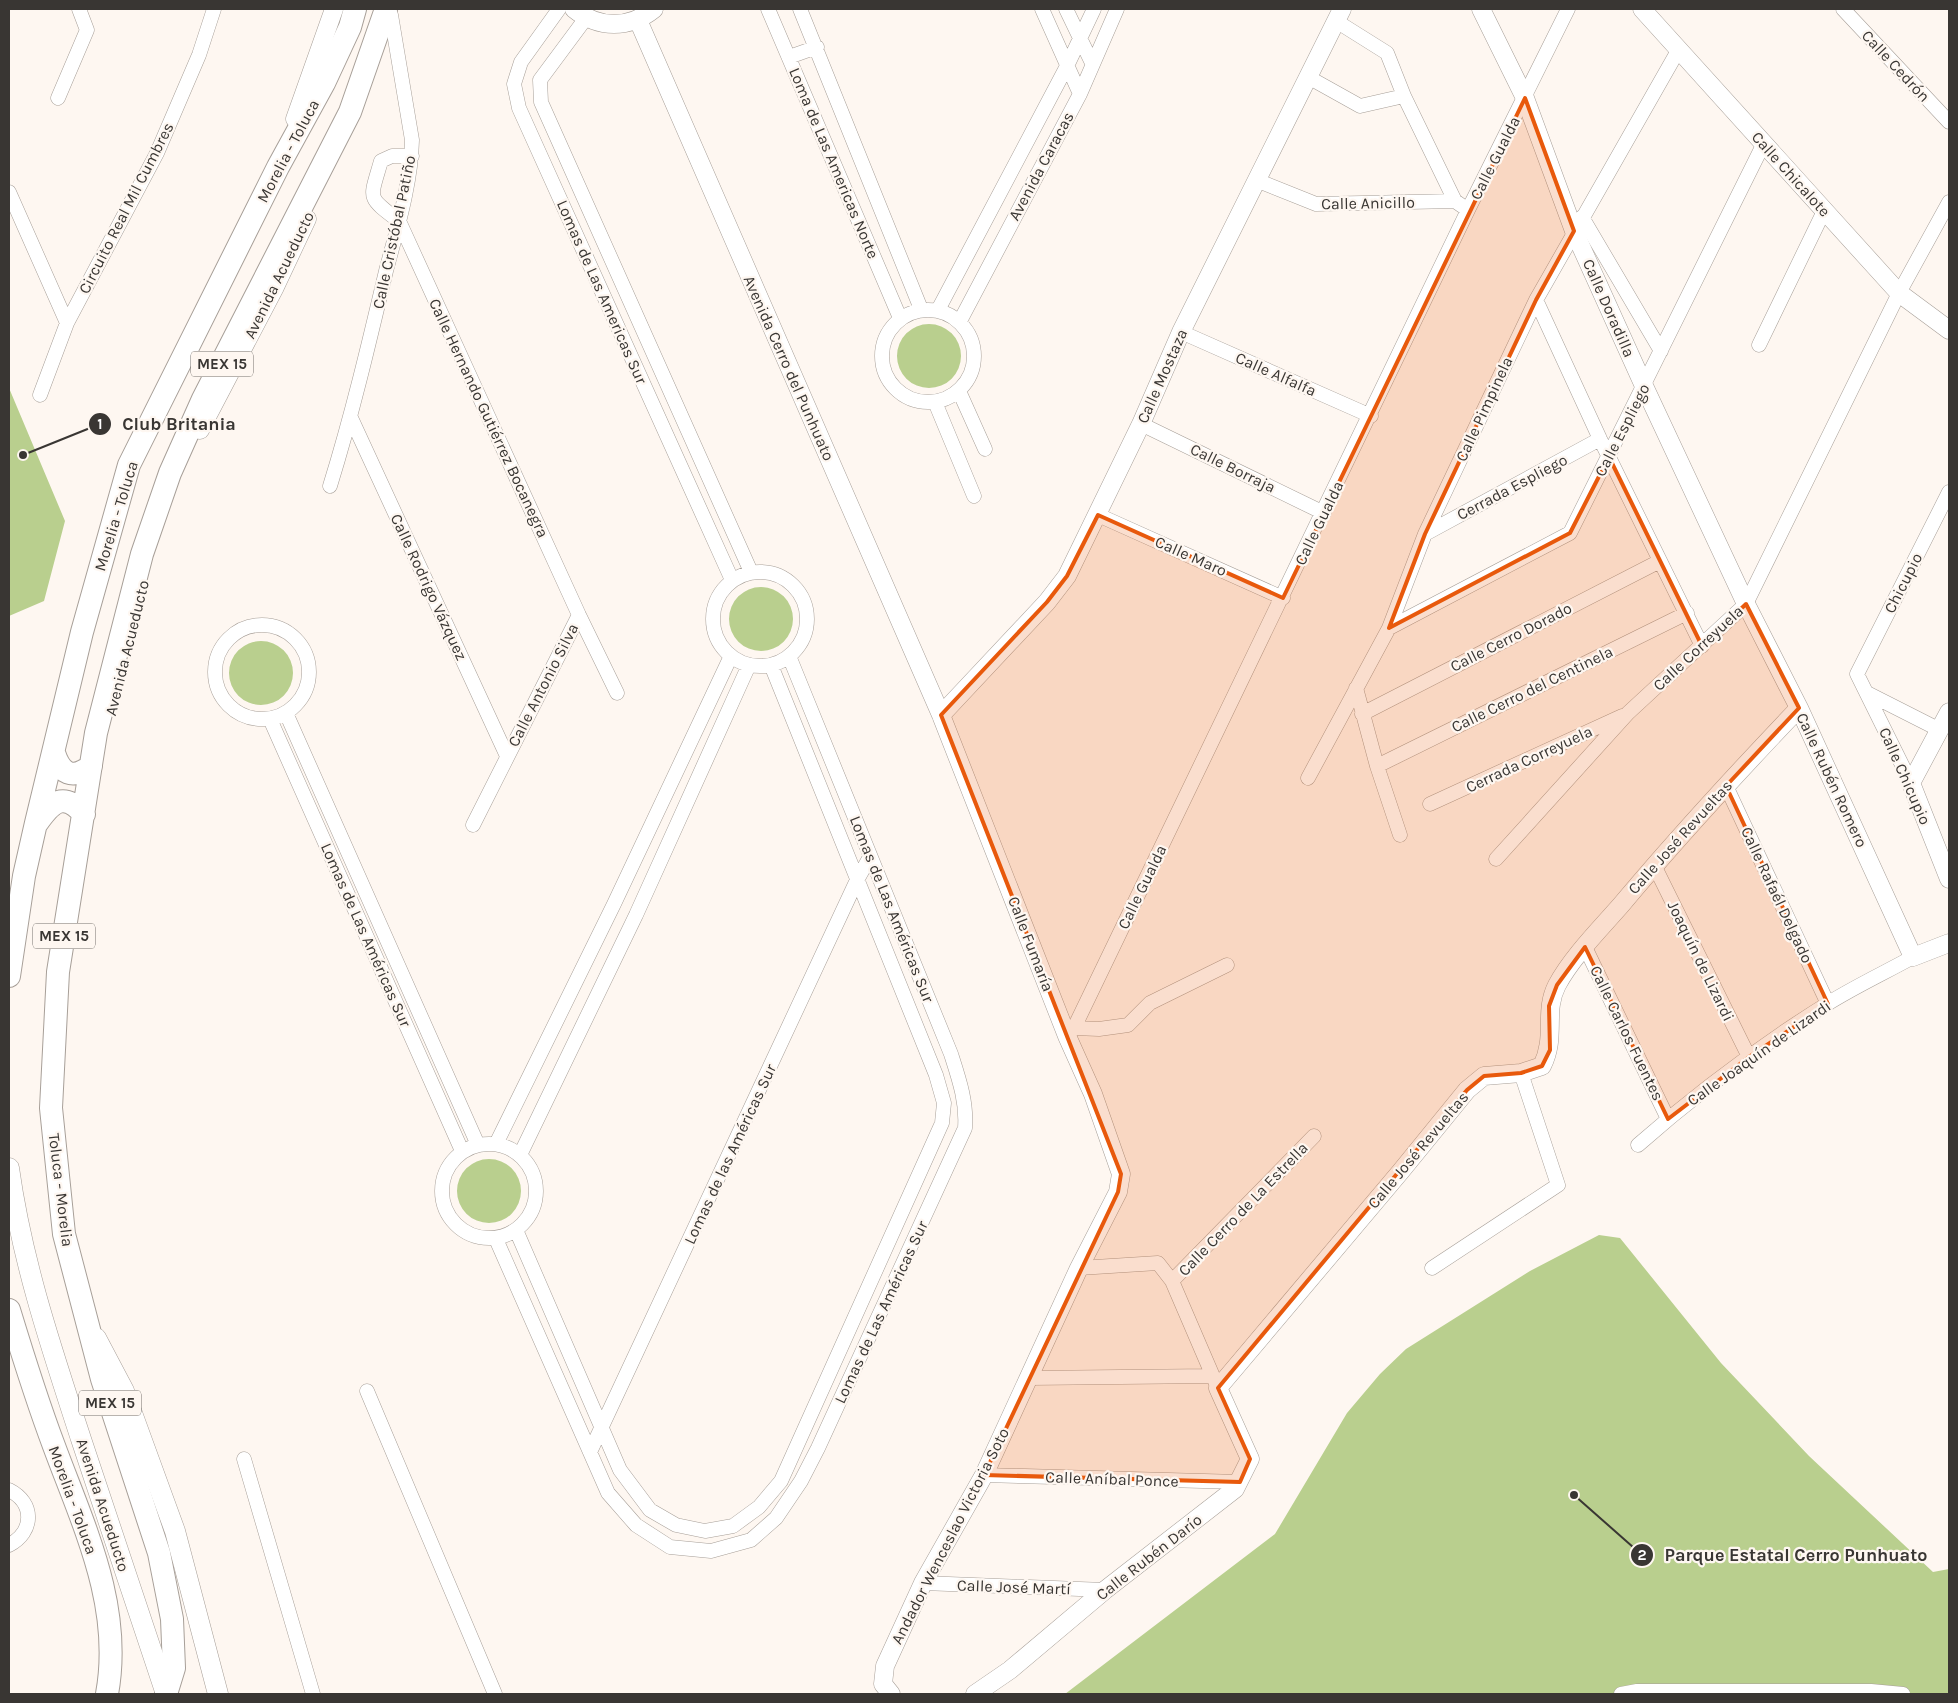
<svg xmlns="http://www.w3.org/2000/svg" width="1958" height="1703" font-family="Karla,sans-serif">
<style>
.green{fill:#b9cf8e}
.lines{fill:none;stroke-linecap:round;stroke-linejoin:round}
.minor-casing{stroke:#a79f98;stroke-width:15}
.tertiary-casing{stroke:#a79f98;stroke-width:19}
.secondary-casing{stroke:#a79f98;stroke-width:21}
.primary-casing{stroke:#a79f98;stroke-width:24}
.minor{stroke:#fff;stroke-width:14}
.tertiary{stroke:#fff;stroke-width:18}
.secondary{stroke:#fff;stroke-width:20}
.primary{stroke:#fff;stroke-width:22}
.marked{fill:#e8590c;fill-opacity:0.2;stroke:#e8590c;stroke-width:4;stroke-linejoin:round}
.labels{text-anchor:middle;dominant-baseline:central;stroke-width:4.5;stroke-linejoin:round;paint-order:stroke}
.shield{fill:#fef7f1;stroke:#74706c;stroke-width:1}
.shield-label{font-size:15px;font-weight:bold;fill:#393633}
.street-label{font-size:16px;fill:#393633;stroke:#fef7f1}
.leader{fill:none;stroke:#393633;stroke-width:2}
.callout-dot{fill:#393633;stroke:#fef7f1;stroke-width:2}
.mark-label{font-size:15px;text-anchor:middle;font-weight:bold;fill:#fff}
.callout-label{font-size:18px;text-anchor:middle;font-weight:bold;fill:#393633;stroke:#fef7f1;stroke-width:4.5;stroke-linejoin:round;paint-order:stroke}
</style>
<rect width="100%" height="100%" fill="#fef7f1"/>
<!-- green -->
<path class="green" d="M897 356a32 32 0 1 1 64 0a32 32 0 1 1-64 0Z
M9,388L65,521L44,601L9,616Z
M729 619a32 32 0 1 1 64 0a32 32 0 1 1-64 0Z
M229 673a32 32 0 1 1 64 0a32 32 0 1 1-64 0Z
M457 1191a32 32 0 1 1 64 0a32 32 0 1 1-64 0Z
M1599,1235L1620,1238L1721,1363L1809,1456L1933,1572L1949,1569V1694H1065L1275,1534L1347,1413L1380,1374L1406,1349L1530,1271Z"/>
<g class="lines">
<defs>
<path id="minor" d="M559,9L521,62L514,84L519,108L732,580
M768,9L900,318
M800,9L921,309
M1042,9L1080,94
M1066,9L1092,63
M1843,9L1949,122
M586,18L540,80L541,102L751,572
M1336,21L1387,53L1404,96L1455,201L1468,210
M789,57L817,47
M1308,77L1360,106L1404,96
M58,98L87,30L79,9
M412,156H392L381,161C370,200 366,196 399,221L579,615L617,693
M1256,180L1316,204L1455,201
M9,192L67,323
M1582,217L1661,351
M1536,300L1600,439L1702,646
M882 356a46 46 0 1 1 92 0a46 46 0 1 1-92 0Z
M938,310L1067,66L1094,9
M960,321L1080,94L1117,9
M1181,332L1371,416
M1759,345L1824,211
M959,391L985,449
M40,395L67,323L157,153L199,55L214,9
M935,402L974,496
M351,418L507,756
M1141,424L1324,513
M330,486C352,415 369,343 386,271C397,229 411,184 412,140L391,15
M1098,515L1283,598
M1425,534L1600,439
M713 619a47 47 0 1 1 94 0a47 47 0 1 1-94 0Z
M215 672a47 47 0 1 1 94 0a47 47 0 1 1-94 0Z
M1389,628L1570,533L1764,143
M1356,688L1377,766L1400,835
M1867,693L1940,730
M286,713L478,1145
M1362,714L1660,561
M270,719L462,1151
M1377,766L1687,613
M1308,778L1389,628L1425,534L1536,300L1679,49
M1911,783L1857,674L1949,492
M1726,786L1828,1004
M1430,804L1622,716
M473,825L579,615
M1496,859L1628,713L1746,604L1899,293L1949,202
M1654,865L1749,1057
M1585,947L1668,1119
M1074,1028L1099,1029L1128,1025L1150,1003L1227,965
M1067,1036L1074,1028L1468,210L1568,9
M442 1191a47 47 0 1 1 94 0a47 47 0 1 1-94 0Z
M496,1144L614,904L731,656
M1638,1145C1697,1093 1760,1046 1827,1004C1854,987 1884,973 1913,957
M520,1155L636,915L749,665
M516,1230L620,1470L650,1510L676,1525L705,1531L733,1526L759,1507L781,1481L942,1123L944,1103L936,1075L771,665
M496,1239L608,1493L636,1525L670,1547L711,1551L751,1540L776,1518L801,1481L818,1448L965,1128C967,1102 959,1079 951,1054L789,656
M1079,1268L1158,1263L1172,1281L1218,1388
M1432,1268L1558,1185L1521,1073
M1172,1281L1314,1136
M1029,1378L1211,1376
M367,1391L495,1694
M590,1452L857,880L870,857
M244,1459L313,1694
M984,1475L1240,1482
M9,1490C35,1503 34,1532 9,1545
M923,1583L1105,1590
M1621,1694L1637,1691H1871L1903,1694"/>
<path id="tertiary" d="M574,9C599,29 629,29 654,9
M1481,9L1525,98L1574,231L1644,386L1746,604L1799,708L1913,957L1949,943
M1642,9L1899,293L1949,330
M638,20L941,715L1067,1036L1093,1094L1121,1174L1118,1192L1079,1268L984,1475L923,1583L885,1666L883,1684L891,1694
M295,119L334,9
M200,430L275,287L307,219
M1949,712L1911,783L1949,879
M941,715L1047,602L1067,576L1141,424L1181,332L1342,9
M975,1694L1010,1670L1105,1590L1235,1489L1250,1459L1218,1388L1401,1171L1467,1090L1484,1076L1521,1073L1542,1066C1557,1036 1543,1012 1557,985C1572,957 1600,929 1621,905C1678,837 1738,772 1799,708"/>
<path id="secondary" d="M9,1168C22,1262 52,1350 81,1439C109,1524 137,1609 166,1694
M96,1338L124,1391L175,1531L218,1694"/>
<path id="primary" d="M54,753C61,774 72,780 91,766
M37,823C52,802 63,791 84,814
M9,976L24,876L36,823L82,632L129,465L278,167L324,83L350,27L355,9
M9,1310C23,1356 37,1401 54,1446C84,1527 123,1606 107,1694
M166,1694L174,1668L172,1619L159,1553L102,1379L64,1234L51,1108L58,972L96,733L142,554L170,473L203,399L350,112L386,9"/>
</defs>
<!-- minor casing -->
<use href="#minor" class="minor-casing"/>
<!-- tertiary casing -->
<use href="#tertiary" class="tertiary-casing"/>
<!-- secondary casing -->
<use href="#secondary" class="secondary-casing"/>
<!-- primary casing -->
<use href="#primary" class="primary-casing"/>
<!-- minor -->
<use href="#minor" class="minor"/>
<!-- tertiary -->
<use href="#tertiary" class="tertiary"/>
<!-- secondary -->
<use href="#secondary" class="secondary"/>
<!-- primary -->
<use href="#primary" class="primary"/>
</g>
<!-- marked area -->
<path class="marked" d="M1525,98L1574,231L1536,300L1425,534L1389,628L1570,533L1609,457L1702,646L1746,604L1799,708L1726,786L1828,1004L1749,1057L1668,1119L1585,947L1557,985L1549,1006L1550,1050L1542,1066L1521,1073L1484,1076L1467,1090L1218,1388L1250,1459L1240,1482L984,1475L1118,1192L1121,1174L941,715L1047,602L1067,576L1098,515L1283,598Z"/>
<g class="labels">
<!-- shield labels -->
<g class="shield">
<rect x="191" y="351.5" width="62" height="25" rx="4"/>
<rect x="33" y="923.5" width="62" height="25" rx="4"/>
<rect x="79" y="1390.5" width="62" height="25" rx="4"/>
</g>
<g class="shield-label">
<text x="222" y="364">MEX 15</text>
<text x="64" y="936">MEX 15</text>
<text x="110" y="1403">MEX 15</text>
</g>
<!-- street labels -->
<g class="street-label">
<text transform="translate(1896 66) rotate(47)">Calle Cedrón</text>
<text transform="translate(288 151) rotate(-62)">Morelia - Toluca</text>
<text transform="translate(1495 158) rotate(-63)">Calle Gualda</text>
<text transform="translate(834 163) rotate(67)">Loma de Las Americas Norte</text>
<text transform="translate(1041 166) rotate(-62)">Avenida Caracas</text>
<text transform="translate(1791 174) rotate(48)">Calle Chicalote</text>
<text transform="translate(1368 203) rotate(-1)">Calle Anicillo</text>
<text transform="translate(126 208) rotate(-63)">Circuito Real Mil Cumbres</text>
<text transform="translate(394 232) rotate(-78)">Calle Cristóbal Patiño</text>
<text transform="translate(279 275) rotate(-64)">Avenida Acueducto</text>
<text transform="translate(602 292) rotate(66)">Lomas de Las Americas Sur</text>
<text transform="translate(1609 308) rotate(66)">Calle Doradilla</text>
<text transform="translate(789 368) rotate(66)">Avenida Cerro del Punhuato</text>
<text transform="translate(1276 374) rotate(24)">Calle Alfalfa</text>
<text transform="translate(1162 376) rotate(-66)">Calle Mostaza</text>
<text transform="translate(1484 409) rotate(-65)">Calle Pimpinela</text>
<text transform="translate(489 418) rotate(65)">Calle Hernando Gutiérrez Bocanegra</text>
<text transform="translate(1622 430) rotate(-63)">Calle Espliego</text>
<text transform="translate(1233 468) rotate(26)">Calle Borraja</text>
<text transform="translate(1512 487) rotate(-28)">Cerrada Espliego</text>
<text transform="translate(116 516) rotate(-73)">Morelia - Toluca</text>
<text transform="translate(1319 523) rotate(-64)">Calle Gualda</text>
<text transform="translate(1191 556) rotate(24)">Calle Maro</text>
<text transform="translate(1903 583) rotate(-63)">Chicupio</text>
<text transform="translate(429 587) rotate(65)">Calle Rodrigo Vázquez</text>
<text transform="translate(1511 637) rotate(-27)">Calle Cerro Dorado</text>
<text transform="translate(127 648) rotate(-76)">Avenida Acueducto</text>
<text transform="translate(1698 648) rotate(-43)">Calle Correyuela</text>
<text transform="translate(543 685) rotate(-63)">Calle Antonio Silva</text>
<text transform="translate(1532 689) rotate(-26)">Calle Cerro del Centinela</text>
<text transform="translate(1529 759) rotate(-25)">Cerrada Correyuela</text>
<text transform="translate(1905 776) rotate(66)">Calle Chicupio</text>
<text transform="translate(1832 780) rotate(65)">Calle Rubén Romero</text>
<text transform="translate(1680 837) rotate(-48)">Calle José Revueltas</text>
<text transform="translate(1142 887) rotate(-64)">Calle Gualda</text>
<text transform="translate(1777 895) rotate(65)">Calle Rafaél Delgado</text>
<text transform="translate(892 909) rotate(68)">Lomas de Las Américas Sur</text>
<text transform="translate(366 935) rotate(66)">Lomas de Las Américas Sur</text>
<text transform="translate(1031 944) rotate(69)">Calle Fumaría</text>
<text transform="translate(1701 961) rotate(64)">Joaquín de Lizardi</text>
<text transform="translate(1627 1033) rotate(64)">Calle Carlos Fuentes</text>
<text transform="translate(1759 1053) rotate(-35)">Calle Joaquín de Lizardi</text>
<text transform="translate(1418 1150) rotate(-50)">Calle José Revueltas</text>
<text transform="translate(730 1154) rotate(-65)">Lomas de las Américas Sur</text>
<text transform="translate(61 1190) rotate(83)">Toluca - Morelia</text>
<text transform="translate(1243 1209) rotate(-46)">Calle Cerro de La Estrella</text>
<text transform="translate(881 1312) rotate(-65)">Lomas de Las Américas Sur</text>
<text transform="translate(1112 1479) rotate(2)">Calle Aníbal Ponce</text>
<text transform="translate(73 1500) rotate(70)">Morelia - Toluca</text>
<text transform="translate(103 1505) rotate(72)">Avenida Acueducto</text>
<text transform="translate(950 1536) rotate(-63)">Andador Wenceslao Victoria Soto</text>
<text transform="translate(1149 1557) rotate(-38)">Calle Rubén Darío</text>
<text transform="translate(1014 1587) rotate(2)">Calle José Martí</text>
</g>
</g>
<!-- callouts -->
<path class="leader" d="M23 455L100 424M1574 1495L1642 1555"/>
<g class="callout-dot">
<circle cx="23" cy="455" r="5"/>
<circle cx="1574" cy="1495" r="5"/>
<circle cx="100" cy="424" r="12"/>
<circle cx="1642" cy="1555" r="12"/>
</g>
<g class="mark-label">
<text x="100" y="429">1</text>
<text x="1642" y="1560">2</text>
</g>
<g class="callout-label">
<text x="179" y="430">Club Britania</text>
<text x="1796" y="1561">Parque Estatal Cerro Punhuato</text>
</g>
<!-- border -->
<rect width="1958" height="1703" fill="none" stroke="#393633" stroke-width="20"/>
</svg>
